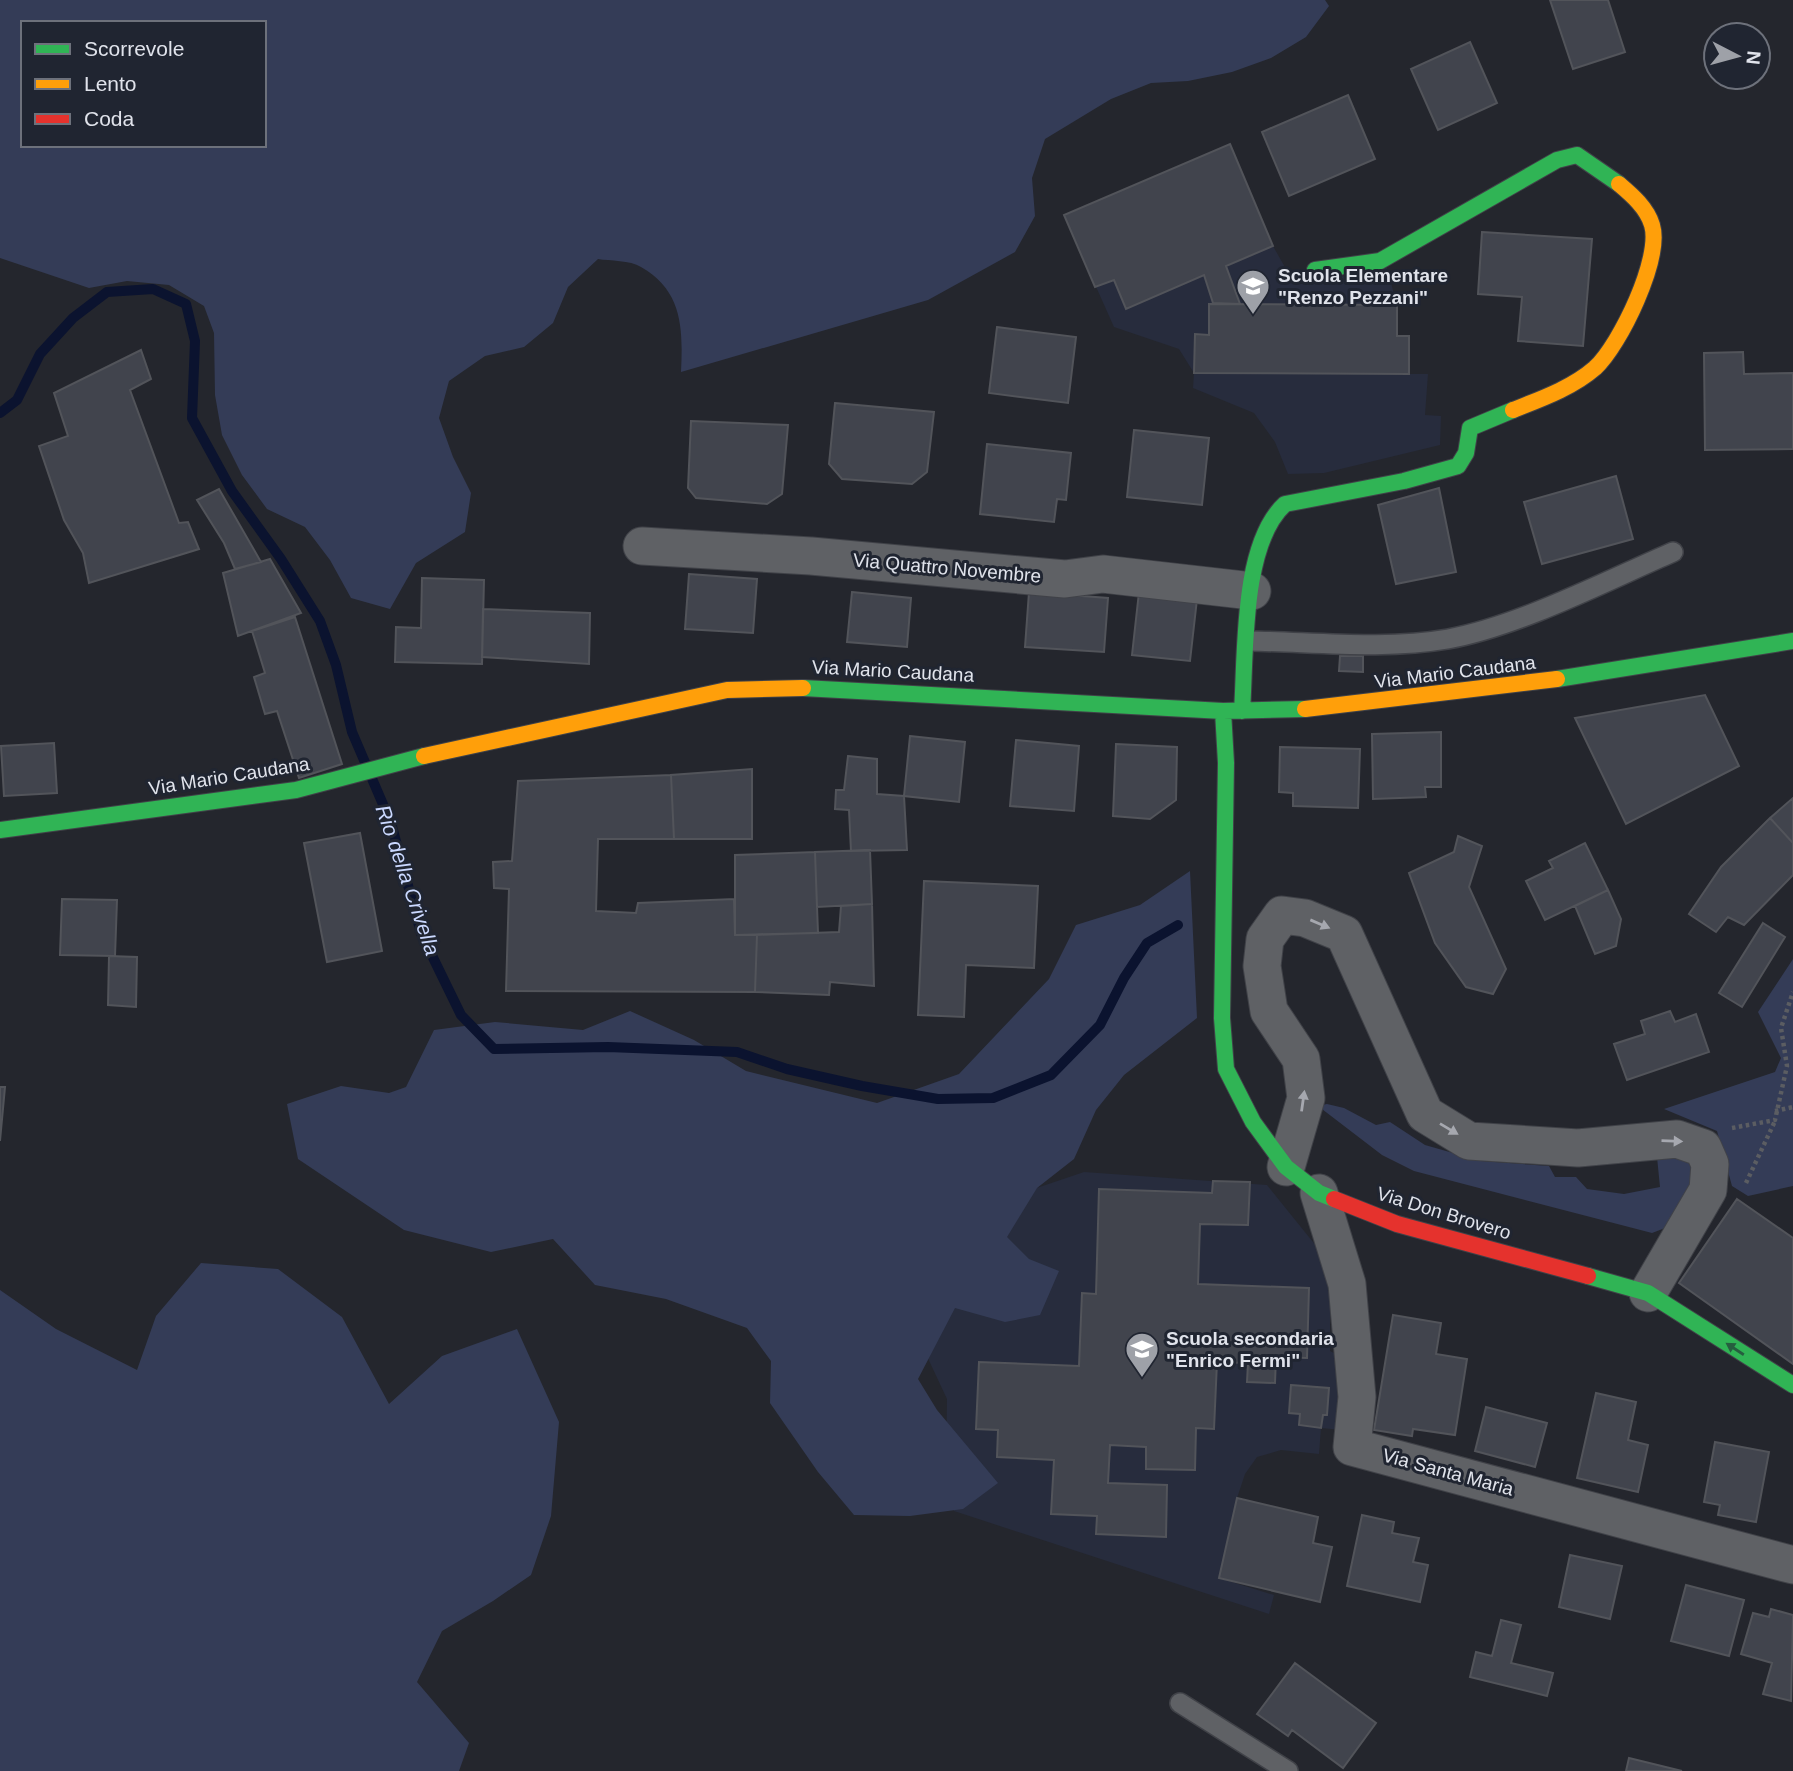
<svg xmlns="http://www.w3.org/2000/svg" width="1793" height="1771" font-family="Helvetica,sans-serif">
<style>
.built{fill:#272c3d}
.green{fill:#343c57;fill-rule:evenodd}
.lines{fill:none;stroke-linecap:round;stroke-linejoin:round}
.stream{stroke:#0b132f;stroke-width:10}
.building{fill:#41444d;stroke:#52545a;stroke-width:2}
.lane-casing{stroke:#404248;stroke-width:22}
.street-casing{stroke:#404248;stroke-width:39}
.fast-casing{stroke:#404248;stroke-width:18}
.slow-casing{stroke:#404248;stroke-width:18}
.jam-casing{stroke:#404248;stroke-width:18}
.path{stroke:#5b5d62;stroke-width:4.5;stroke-dasharray:3.5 3.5;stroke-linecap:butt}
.lane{stroke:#5f6165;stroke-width:19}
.street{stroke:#5f6165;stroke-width:37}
.fast{stroke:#30b455;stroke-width:16}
.slow{stroke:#ff9f0a;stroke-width:16}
.jam{stroke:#e5322d;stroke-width:16}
.oneway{fill:#a6a8af}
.oneway2{fill:#265e3f}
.labels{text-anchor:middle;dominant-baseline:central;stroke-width:6;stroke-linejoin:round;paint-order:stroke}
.poi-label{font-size:19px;font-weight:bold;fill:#e0e3eb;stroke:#202531;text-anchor:start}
.street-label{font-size:19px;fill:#e0e3eb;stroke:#202531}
.water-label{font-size:21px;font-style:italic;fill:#cbd9ff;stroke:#202531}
</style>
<rect width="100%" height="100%" fill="#24262d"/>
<!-- built -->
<path class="built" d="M1230,144L1273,246L1295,285L1387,268L1397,305V336H1409V374H1428L1425,415L1441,416L1440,445L1324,473L1288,474L1275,442L1254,413L1193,388L1194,373L1179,349L1114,327L1064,215Z
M1084,1172L1267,1185L1321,1252L1336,1288L1330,1318V1351L1347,1360L1341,1430L1321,1428L1319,1454L1281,1450L1257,1457L1245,1474L1237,1498L1219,1578L1274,1595L1269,1614L954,1511L946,1468L947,1399L925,1352L1010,1197Z"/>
<!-- green -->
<path class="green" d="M0,0H1325L1329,6L1306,37L1271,58L1232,72L1188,81L1151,83L1111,99L1045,139L1032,178L1035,216L1015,252L928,300L681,372C683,329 683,291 641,267C630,260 610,261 598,259L568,287L553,323L524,347L485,356L449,381L439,418L453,457L471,493L465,532L416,563L390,609L351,598L330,560L305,527L267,509L242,475L222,435L215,395L214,333L204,306L169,285L127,281L89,288L0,258ZM23,23H264V145H23Z
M1190,871L1197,1018L1124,1075L1096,1110L1074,1159L1037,1188L1007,1237L1029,1259L1059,1271L1040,1315L1005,1322L955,1308L918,1379L937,1410L998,1483L963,1509L910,1516L854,1515L818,1472L770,1403L771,1361L747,1328L666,1299L595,1285L553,1239L491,1252L404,1230L298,1159L287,1104L341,1086L389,1093L406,1087L434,1030L495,1022L583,1030L630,1011L694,1040L746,1071L877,1103L959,1074L1049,979L1076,925L1140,905Z
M1793,959V1186L1748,1196L1732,1186L1717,1131L1664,1109L1775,1072L1781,1058L1758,1012Z
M1327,1104L1344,1108L1376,1125L1390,1122L1425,1145L1481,1161L1549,1166L1555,1177H1576L1587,1189L1624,1194L1660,1187L1657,1157L1684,1155L1694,1166L1698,1182L1665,1228L1652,1233L1414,1171L1382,1155L1318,1106Z
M201,1263L278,1269L342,1317L389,1404L442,1356L517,1329L559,1422L551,1516L531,1575L493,1601L442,1631L417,1682L469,1743L459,1771H0V1290L56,1329L137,1370L156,1316Z"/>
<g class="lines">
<!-- stream -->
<path class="stream" d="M0,413L17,400L40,354L73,318L107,292L153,289L186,304L195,341L192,418L232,491L281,559L320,621L336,665L352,732L391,823L421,933L461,1015L494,1049L608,1047L737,1052L787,1069L862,1086L938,1099L993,1098L1051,1075L1100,1025L1124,978L1147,943L1178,925"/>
</g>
<!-- building -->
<path class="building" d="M1550,0H1608L1625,52L1573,69Z
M1470,42L1497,103L1438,130L1411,69Z
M1348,95L1375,159L1289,196L1262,132Z
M1230,144L1273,246L1226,266L1240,304L1213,303L1204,275L1126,309L1114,280L1095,287L1064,215Z
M1482,232L1592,239L1583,346L1518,341L1522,297L1478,294Z
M1209,304L1397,305V336H1409V374L1194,373L1195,334L1209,335Z
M997,327L1076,337L1068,403L989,393Z
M141,350L151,379L130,390L179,523L188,522L199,549L89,583L83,553L64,520L39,446L68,436L54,393Z
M1743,352L1744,374L1793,373V449L1705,450L1704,353Z
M835,403L934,412L927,472L912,484L842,479L829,464Z
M691,421L788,425L782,494L767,504L696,498L688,488Z
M1134,430L1209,438L1202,505L1127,497Z
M987,444L1071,453L1066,500L1057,499L1054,522L980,514Z
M1616,476L1633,539L1542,564L1524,502Z
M1439,488L1456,572L1396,584L1378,505Z
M219,489L261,562L235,569L224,543L197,500Z
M270,559L301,613L238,636L223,573Z
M689,574L757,579L753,633L685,629Z
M422,578L484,580L482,664L395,662L396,627L421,628Z
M852,592L911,598L907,647L847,642Z
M1029,592L1108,598L1104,652L1025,647Z
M1139,592L1197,599L1190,661L1132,655Z
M483,609L590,613L589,664L482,657Z
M295,617L342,764L299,778L277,711L265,714L254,677L265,673L252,631Z
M1340,656H1363V672L1339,671Z
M1705,695L1739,766L1626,824L1575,718Z
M1441,732V787H1425L1426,797L1373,799L1372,734Z
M910,736L965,742L959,802L904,796Z
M1016,740L1079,746L1074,811L1010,806Z
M54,743L57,793L4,796L1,746Z
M1116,744L1177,747L1176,800L1150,819L1113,816Z
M1280,747L1360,749L1358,808L1293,806V793L1279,792Z
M848,756L877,759V794L904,796L907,850L851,851L849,810L835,809L836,790H844Z
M752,769V839H674L671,775Z
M671,775L674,839H598L596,911L636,913L638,903L734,899L735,935H757L755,992L506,991L509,889L494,888L493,862L512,861L518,781Z
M1793,798V843L1770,818Z
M1770,818L1793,843V875L1744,925L1728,917L1716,932L1689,914L1721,867Z
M360,833L382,951L327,962L304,843Z
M1458,836L1482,846L1469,887L1506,969L1493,994L1466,987L1435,943L1409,873L1454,852Z
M1585,843L1608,890L1545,920L1526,881L1553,868L1549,861Z
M870,850L872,904L817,907L815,852Z
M815,852L818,933L735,935V855Z
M924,881L1038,886L1034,968L966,965L964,1017L918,1015Z
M1608,890L1621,919L1616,946L1595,954L1575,906Z
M62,899L117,900L115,956L60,955Z
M872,904L874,986L830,982L829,995L755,992L757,935L839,932L841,906Z
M1763,923L1785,937L1742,1007L1719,993Z
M109,956L137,957L136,1007L108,1005Z
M1670,1011L1675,1022L1696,1014L1709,1052L1627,1080L1614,1044L1645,1034L1641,1021Z
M0,1087H5L0,1141Z
M1213,1181L1250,1182L1248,1225L1200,1224L1198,1284L1309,1288L1307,1358L1276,1357L1275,1383L1247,1382L1248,1363L1217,1362L1214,1429L1196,1428L1195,1470L1146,1469V1447L1110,1445L1108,1483L1167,1485L1166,1537L1096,1534L1097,1516L1051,1514L1054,1460L997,1457L998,1430L976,1429L979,1362L1079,1366L1082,1293L1096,1294L1099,1189L1212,1193Z
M1737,1199L1793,1238V1364L1679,1283Z
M1393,1315L1441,1323L1436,1354L1467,1359L1455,1435L1413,1429L1412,1436L1374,1430Z
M1291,1385L1329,1388L1327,1415H1323L1321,1428L1299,1425L1300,1414L1289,1413Z
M1596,1393L1636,1402L1628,1440L1648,1445L1638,1492L1577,1478Z
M1486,1407L1547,1423L1535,1467L1475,1451Z
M1715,1442L1769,1452L1756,1522L1718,1515L1720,1505L1704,1502Z
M1237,1498L1318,1517L1313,1543L1332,1547L1320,1602L1219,1578Z
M1362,1515L1394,1522L1392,1533L1419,1538L1413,1562L1428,1565L1420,1602L1347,1586Z
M1570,1555L1622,1566L1610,1619L1559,1607Z
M1686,1585L1744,1600L1729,1656L1671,1641Z
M1771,1609L1793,1615L1791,1701L1763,1694L1772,1663L1741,1654L1753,1613L1769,1617Z
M1501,1620L1521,1625L1511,1663L1553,1673L1547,1696L1470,1677L1476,1652L1492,1656Z
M1295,1663L1376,1723L1343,1768L1292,1730L1288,1736L1257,1714Z
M1629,1758L1682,1771H1626Z"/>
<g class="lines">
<defs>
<path id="lane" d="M1249,641C1314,642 1384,650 1448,639C1519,626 1606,581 1673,552
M1180,1703L1288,1771"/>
<path id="street" d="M642,546L811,556L1065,579L1103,574L1252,591
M1286,1167L1306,1098L1301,1059L1269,1011L1262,966L1265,939L1282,915L1305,918L1344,934L1425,1114L1469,1141L1578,1148L1677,1139L1703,1148L1710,1164L1708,1190L1648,1293
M1319,1193L1347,1284L1357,1397L1352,1447L1793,1565"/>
<path id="fast" d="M1315,270L1380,261L1557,160L1577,155L1619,184
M1557,679L1793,641
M803,688L1223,711L1305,709
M1223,711L1226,763L1222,1018L1226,1069L1253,1122L1286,1167L1319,1193L1334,1199
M1242,711C1246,654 1241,544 1285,504L1404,481L1458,466L1466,453L1470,428L1513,410
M0,830L296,790L424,756
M1588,1276L1648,1293L1793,1385"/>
<path id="slow" d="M1513,410C1541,399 1572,388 1595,368C1620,345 1662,258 1652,225C1647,208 1632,195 1619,184
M1305,709L1557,679
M424,756L727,690L803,688"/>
<path id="jam" d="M1334,1199L1397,1224L1588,1276"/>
</defs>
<!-- lane casing -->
<use href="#lane" class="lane-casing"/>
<!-- street casing -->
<use href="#street" class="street-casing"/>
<!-- fast casing -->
<use href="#fast" class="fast-casing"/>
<!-- slow casing -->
<use href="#slow" class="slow-casing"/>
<!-- jam casing -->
<use href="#jam" class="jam-casing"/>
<!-- path -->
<path class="path" d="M1775,1111L1793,1107
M1732,1128L1775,1120L1787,1066L1781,1028L1793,992
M1746,1183L1775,1121"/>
<!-- lane -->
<use href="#lane" class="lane"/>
<!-- street -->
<use href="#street" class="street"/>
<!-- fast -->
<use href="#fast" class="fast"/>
<!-- slow -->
<use href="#slow" class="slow"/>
<!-- jam -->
<use href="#jam" class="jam"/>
</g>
<!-- one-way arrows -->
<defs><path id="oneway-solid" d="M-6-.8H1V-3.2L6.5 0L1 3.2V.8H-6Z" transform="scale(1.75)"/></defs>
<g class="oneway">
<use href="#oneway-solid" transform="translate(1320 924) rotate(23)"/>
<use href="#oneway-solid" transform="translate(1303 1101) rotate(-82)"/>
<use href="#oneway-solid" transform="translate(1449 1129) rotate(31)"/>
<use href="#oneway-solid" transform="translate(1672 1141) rotate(2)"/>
</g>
<use class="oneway2" href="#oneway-solid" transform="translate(1735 1349) rotate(-147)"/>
<!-- icons -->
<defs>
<symbol id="school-pin" viewBox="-11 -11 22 30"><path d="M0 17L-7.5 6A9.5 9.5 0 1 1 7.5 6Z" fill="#9ea1a8" stroke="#202531"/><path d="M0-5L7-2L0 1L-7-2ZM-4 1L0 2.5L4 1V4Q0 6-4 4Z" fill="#fff"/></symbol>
</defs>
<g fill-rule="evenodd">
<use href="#school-pin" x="1234" y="267" width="38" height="52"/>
<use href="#school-pin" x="1123" y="1330" width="38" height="52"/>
</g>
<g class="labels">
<!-- poi labels -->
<g class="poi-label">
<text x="1278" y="275">Scuola Elementare<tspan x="1278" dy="22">"Renzo Pezzani"</tspan></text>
<text x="1166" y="1338">Scuola secondaria<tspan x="1166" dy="22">"Enrico Fermi"</tspan></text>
</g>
<!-- street labels -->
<g class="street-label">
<text transform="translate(947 568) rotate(5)">Via Quattro Novembre</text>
<text transform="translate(893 671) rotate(3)">Via Mario Caudana</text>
<text transform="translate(1455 672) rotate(-7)">Via Mario Caudana</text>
<text transform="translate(229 776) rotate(-9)">Via Mario Caudana</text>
<text transform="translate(1444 1213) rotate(17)">Via Don Brovero</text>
<text transform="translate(1448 1472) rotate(15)">Via Santa Maria</text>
</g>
<!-- water labels -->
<g class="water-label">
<text transform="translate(408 880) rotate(71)">Rio della Crivella</text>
</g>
</g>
<!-- legend -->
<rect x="21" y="21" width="245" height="126" fill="#202531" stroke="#6d717b" stroke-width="2"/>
<rect x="35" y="44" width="35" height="10" fill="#30b455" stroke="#6d717b" stroke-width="2"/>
<text x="84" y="56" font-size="21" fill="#e0e3eb">Scorrevole</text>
<rect x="35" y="79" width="35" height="10" fill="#ff9f0a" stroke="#6d717b" stroke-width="2"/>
<text x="84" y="91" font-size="21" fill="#e0e3eb">Lento</text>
<rect x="35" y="114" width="35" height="10" fill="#e5322d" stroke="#6d717b" stroke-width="2"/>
<text x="84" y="126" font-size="21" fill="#e0e3eb">Coda</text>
<!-- north arrow -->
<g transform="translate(1737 56) rotate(96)"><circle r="33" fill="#202531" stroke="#6d717b" stroke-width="2"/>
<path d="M0-5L12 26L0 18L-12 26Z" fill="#9ea1a8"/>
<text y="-10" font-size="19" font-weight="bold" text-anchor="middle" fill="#e0e3eb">N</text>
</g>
</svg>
